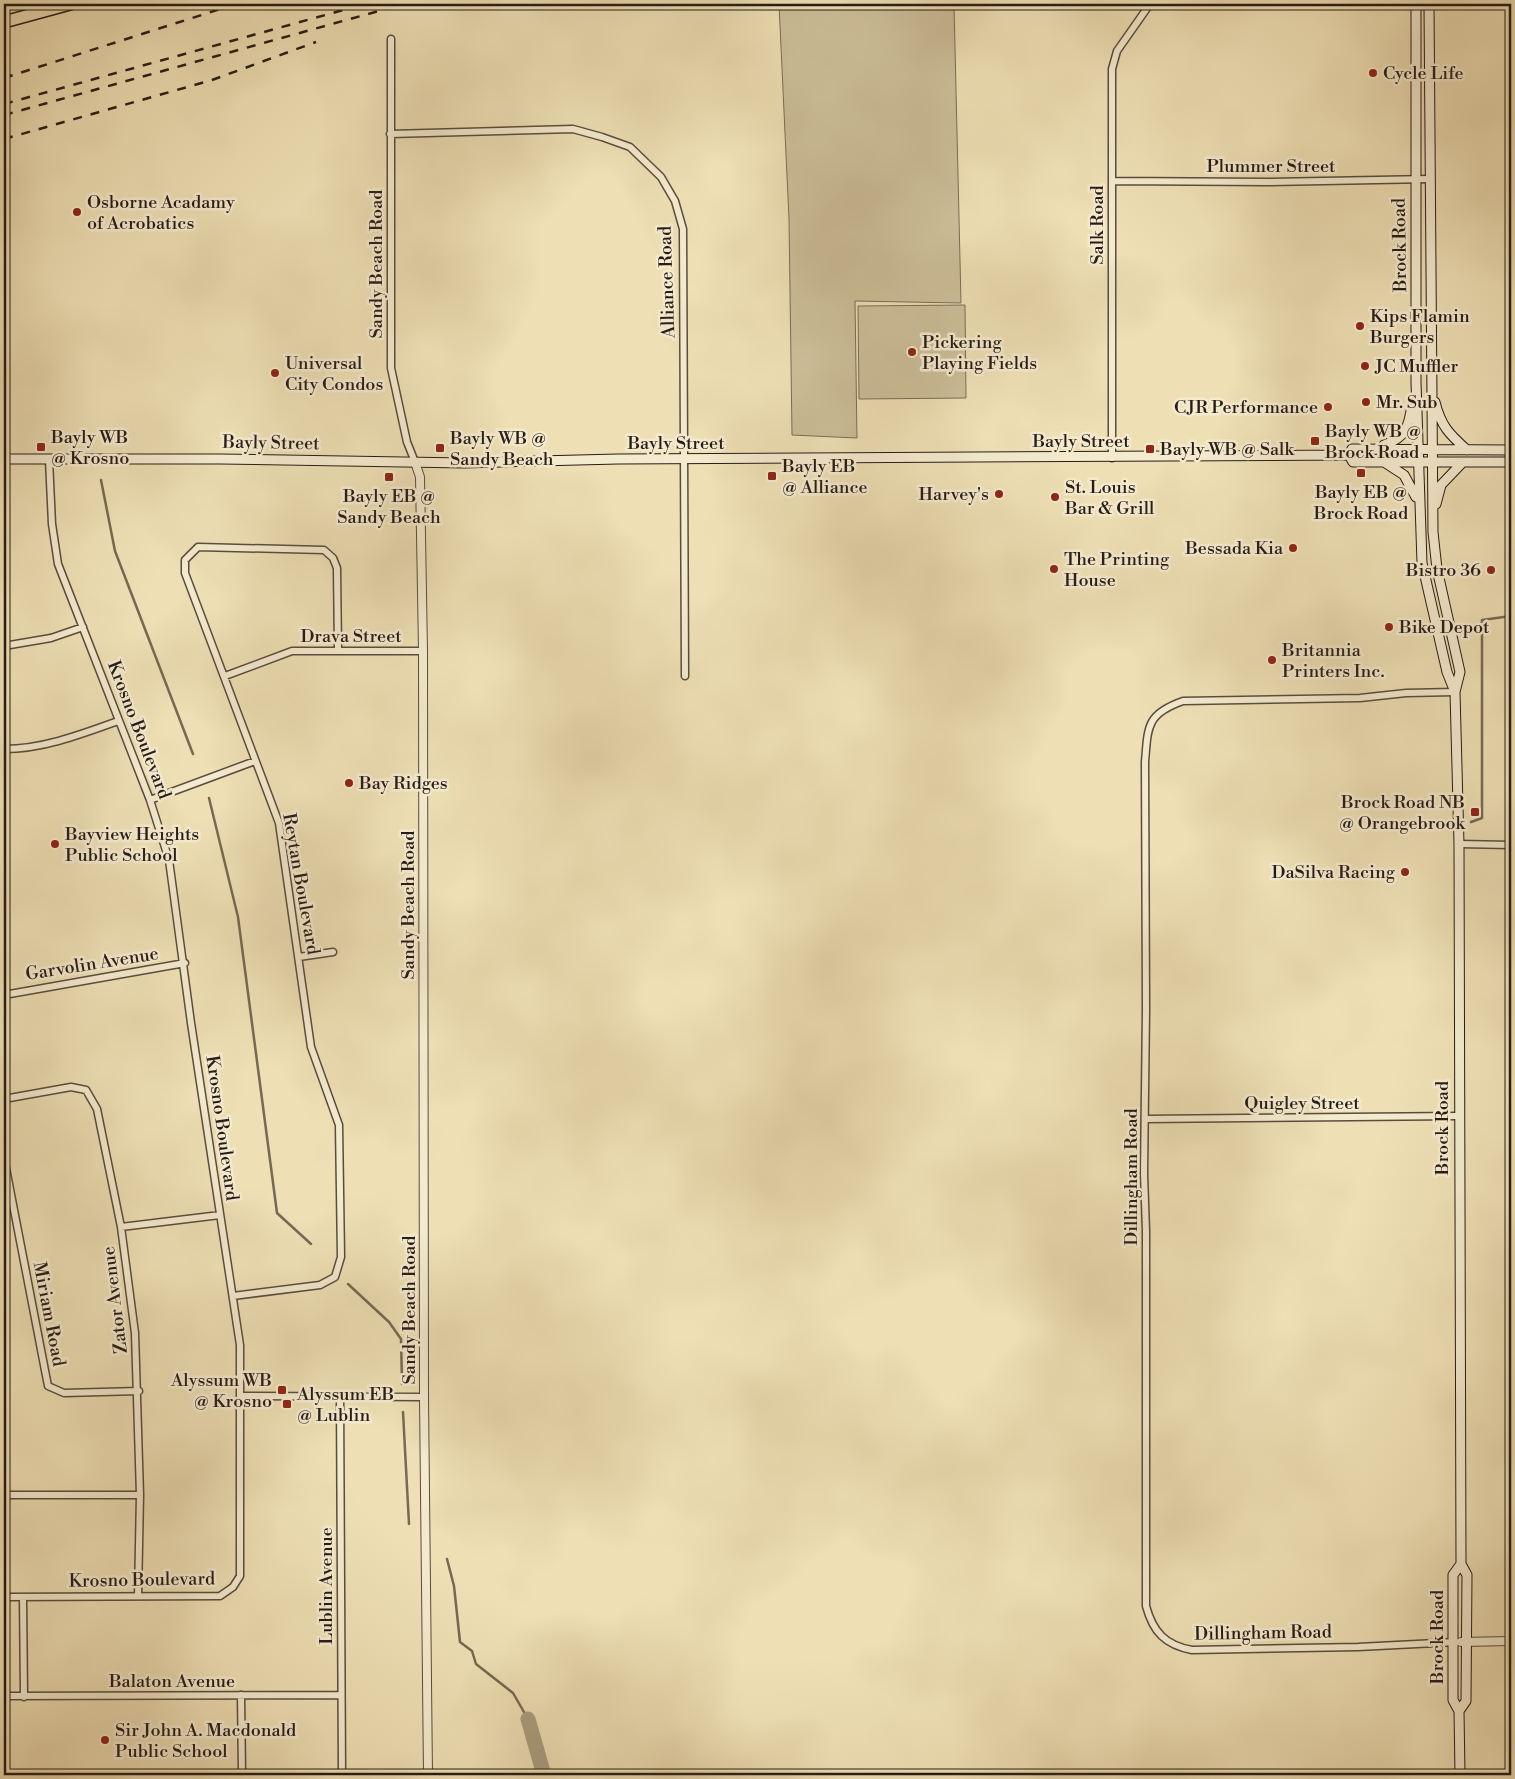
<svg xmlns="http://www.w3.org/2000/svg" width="1515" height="1779" font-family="'Libre Bodoni',serif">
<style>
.green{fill:#ccbe99;stroke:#7a6d58}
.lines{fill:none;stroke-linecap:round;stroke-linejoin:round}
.stream{stroke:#766955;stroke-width:2.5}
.river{stroke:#aa9d7f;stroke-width:15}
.minor-casing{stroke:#594d3e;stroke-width:9}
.tertiary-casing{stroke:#594d3e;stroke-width:10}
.secondary-casing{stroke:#271c17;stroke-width:11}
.motorway-casing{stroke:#271c17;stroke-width:14}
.minor{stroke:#f4eace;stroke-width:6}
.tertiary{stroke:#f4eace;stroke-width:8}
.secondary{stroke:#f4eace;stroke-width:9}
.motorway{stroke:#eedfb4;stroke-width:11}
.rail{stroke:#271c17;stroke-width:2.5;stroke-dasharray:9 9;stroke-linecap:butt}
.poi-dot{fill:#8f2418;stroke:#f4eace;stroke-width:2}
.labels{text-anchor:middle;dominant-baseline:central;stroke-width:5;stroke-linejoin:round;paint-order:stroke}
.poi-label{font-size:18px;fill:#271c17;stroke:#f4eace;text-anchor:start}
.street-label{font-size:18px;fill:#271c17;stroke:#f4eace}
</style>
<rect width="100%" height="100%" fill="#eedfb4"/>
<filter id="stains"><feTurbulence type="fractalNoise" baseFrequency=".004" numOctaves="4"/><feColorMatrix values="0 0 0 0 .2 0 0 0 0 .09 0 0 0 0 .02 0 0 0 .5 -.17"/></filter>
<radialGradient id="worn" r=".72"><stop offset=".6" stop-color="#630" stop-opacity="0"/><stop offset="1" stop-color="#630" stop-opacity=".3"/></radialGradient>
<!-- green -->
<path class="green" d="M779,4H954L961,303L855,301L857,438L792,435L789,219Z
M965,305L966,398L859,399L858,306Z"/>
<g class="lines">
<!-- stream -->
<path class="stream" d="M101,480L115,551L193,754
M209,798L238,917L277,1213L311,1244
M1471,822L1482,818V620L1511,616
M348,1284L389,1322L401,1339L402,1384
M403,1412L409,1524
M447,1559L454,1586L460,1642L472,1651L476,1664L513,1693L528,1719"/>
<!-- river -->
<path class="river" d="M528,1719L544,1775"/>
<defs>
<path id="minor" d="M391,39V368L407,442L415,462
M390,134L573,129L602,137L630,147L661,177L675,201L683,229L685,676
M1113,181L1269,182L1430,179
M1112,458V69L1117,51L1150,4
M4,646L51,638L83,627
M225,676L292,651H423
M1455,692L1406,693L1360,698L1183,701C1146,714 1148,727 1145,762L1146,1009L1144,1174L1146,1231V1606C1153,1632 1165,1645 1192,1650L1358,1647L1456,1642
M4,749C43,749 82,734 118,721
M150,800L255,761
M1459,844L1511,845
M299,957L333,952
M4,995L185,963
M4,1099L71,1087L86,1090L97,1109L121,1227L135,1333L140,1495L138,1596
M1145,1119L1458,1116
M4,1158L48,1386L64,1393L139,1391
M121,1227L220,1215
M233,1296L320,1285L335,1277L341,1257L339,1125L311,1047L279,823L185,573V560L198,547L324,550L333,558L337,568L338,650
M241,1396L424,1397
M340,1396L342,1775
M4,1495H140
M4,1597L220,1596L233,1587L240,1576V1345L191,1023L169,860L150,800L58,564L52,524L49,460
M23,1597L24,1697
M241,1695L242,1775
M4,1696L341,1695"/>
<path id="tertiary" d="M415,462L420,477L423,651L424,1397L428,1775
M1461,1642L1511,1641"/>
<path id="secondary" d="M1416,4V382L1422,563L1447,672L1455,692
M1429,4L1433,532L1437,569L1460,672L1455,692L1459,844L1461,1564L1467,1575L1466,1701L1459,1711
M1435,402C1441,426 1449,434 1467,450
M1384,445C1406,438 1409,426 1412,405
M1349,455L1352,449L1511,450
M1349,455L1353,462H1511
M4,459H220L464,463L618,459L1349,455
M1384,462L1404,475L1416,497
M1436,504L1441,485L1462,463
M1460,1775L1459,1711L1453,1700V1575L1461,1564"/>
<path id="motorway" d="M4,22L70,4"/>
</defs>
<!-- minor casing -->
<use href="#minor" class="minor-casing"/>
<!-- tertiary casing -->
<use href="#tertiary" class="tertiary-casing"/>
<!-- secondary casing -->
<use href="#secondary" class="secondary-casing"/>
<!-- motorway casing -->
<use href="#motorway" class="motorway-casing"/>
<!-- minor -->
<use href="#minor" class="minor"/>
<!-- tertiary -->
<use href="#tertiary" class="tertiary"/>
<!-- secondary -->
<use href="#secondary" class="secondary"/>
<!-- motorway -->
<use href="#motorway" class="motorway"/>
<!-- rail -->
<path class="rail" d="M4,78L236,4
M4,104L365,4
M4,115L404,4
M4,139L212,80L316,42"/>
</g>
<!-- markers -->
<g class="poi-dot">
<circle cx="1373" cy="73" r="5"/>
<circle cx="77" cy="212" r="5"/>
<circle cx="1360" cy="326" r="5"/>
<circle cx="912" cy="352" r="5"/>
<circle cx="1365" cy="366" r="5"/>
<circle cx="275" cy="373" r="5"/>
<circle cx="1366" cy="402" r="5"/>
<circle cx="1328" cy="407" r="5"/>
<rect x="1310" y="436" width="10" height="10" rx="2.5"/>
<rect x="36" y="442" width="10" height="10" rx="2.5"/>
<rect x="435" y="443" width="10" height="10" rx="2.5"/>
<rect x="1145" y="444" width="10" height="10" rx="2.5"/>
<rect x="1356" y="468" width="10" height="10" rx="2.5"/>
<rect x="767" y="471" width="10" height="10" rx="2.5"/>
<rect x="384" y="472" width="10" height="10" rx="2.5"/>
<circle cx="999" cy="494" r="5"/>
<circle cx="1055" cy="497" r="5"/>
<circle cx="1293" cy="548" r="5"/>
<circle cx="1054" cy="569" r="5"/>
<circle cx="1491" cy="570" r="5"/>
<circle cx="1389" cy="627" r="5"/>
<circle cx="1272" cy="660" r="5"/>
<circle cx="349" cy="783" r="5"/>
<rect x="1470" y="807" width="10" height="10" rx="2.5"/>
<circle cx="55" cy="844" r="5"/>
<circle cx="1405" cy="872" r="5"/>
<rect x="277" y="1385" width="10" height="10" rx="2.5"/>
<rect x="282" y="1399" width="10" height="10" rx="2.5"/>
<circle cx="105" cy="1740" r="5"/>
</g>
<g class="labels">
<!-- poi labels -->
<g class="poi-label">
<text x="1383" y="73">Cycle Life</text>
<text x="87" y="202">Osborne Acadamy<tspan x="87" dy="21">of Acrobatics</tspan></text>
<text x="1370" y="316">Kips Flamin<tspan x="1370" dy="21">Burgers</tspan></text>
<text x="922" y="342">Pickering<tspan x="922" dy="21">Playing Fields</tspan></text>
<text x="285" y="363">Universal<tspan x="285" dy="21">City Condos</tspan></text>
<text x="1375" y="366">JC Muffler</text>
<text x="1376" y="402">Mr. Sub</text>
<text x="1318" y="407" text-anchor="end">CJR Performance</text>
<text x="1325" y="431">Bayly WB @<tspan x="1325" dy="21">Brock Road</tspan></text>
<text x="51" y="437">Bayly WB<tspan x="51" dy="21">@ Krosno</tspan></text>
<text x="450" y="438">Bayly WB @<tspan x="450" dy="21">Sandy Beach</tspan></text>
<text x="1160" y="449">Bayly WB @ Salk</text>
<text x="782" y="466">Bayly EB<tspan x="782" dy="21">@ Alliance</tspan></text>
<text x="1065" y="487">St. Louis<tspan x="1065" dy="21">Bar &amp; Grill</tspan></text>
<text x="1361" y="492" text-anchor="middle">Bayly EB @<tspan x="1361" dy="21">Brock Road</tspan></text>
<text x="989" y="494" text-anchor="end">Harvey's</text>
<text x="389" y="496" text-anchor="middle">Bayly EB @<tspan x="389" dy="21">Sandy Beach</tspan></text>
<text x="1283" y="548" text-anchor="end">Bessada Kia</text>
<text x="1064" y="559">The Printing<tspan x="1064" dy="21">House</tspan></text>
<text x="1481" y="570" text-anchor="end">Bistro 36</text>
<text x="1399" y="627">Bike Depot</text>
<text x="1282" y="650">Britannia<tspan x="1282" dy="21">Printers Inc.</tspan></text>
<text x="359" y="783">Bay Ridges</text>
<text x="1465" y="802" text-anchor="end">Brock Road NB<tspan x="1465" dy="21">@ Orangebrook</tspan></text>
<text x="65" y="834">Bayview Heights<tspan x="65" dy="21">Public School</tspan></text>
<text x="1395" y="872" text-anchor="end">DaSilva Racing</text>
<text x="272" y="1380" text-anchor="end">Alyssum WB<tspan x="272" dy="21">@ Krosno</tspan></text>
<text x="297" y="1394">Alyssum EB<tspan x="297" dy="21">@ Lublin</tspan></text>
<text x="115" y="1730">Sir John A. Macdonald<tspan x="115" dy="21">Public School</tspan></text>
</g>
<!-- street labels -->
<g class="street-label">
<text x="1271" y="166">Plummer Street</text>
<text transform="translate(1097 225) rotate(-90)">Salk Road</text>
<text transform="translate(1400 245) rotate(-91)">Brock Road</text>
<text transform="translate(376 264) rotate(-90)">Sandy Beach Road</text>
<text transform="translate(667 282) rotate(-92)">Alliance Road</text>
<text x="1081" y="441">Bayly Street</text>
<text transform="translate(271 443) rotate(1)">Bayly Street</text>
<text x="676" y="443">Bayly Street</text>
<text x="351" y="636">Drava Street</text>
<text transform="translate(139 730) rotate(69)">Krosno Boulevard</text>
<text transform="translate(301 884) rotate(80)">Reytan Boulevard</text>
<text transform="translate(408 905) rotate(-90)">Sandy Beach Road</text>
<text transform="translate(92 964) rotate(-9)">Garvolin Avenue</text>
<text x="1302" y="1103">Quigley Street</text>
<text transform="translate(222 1128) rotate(82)">Krosno Boulevard</text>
<text transform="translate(1442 1128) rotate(-90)">Brock Road</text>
<text transform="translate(1131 1177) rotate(-90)">Dillingham Road</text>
<text transform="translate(115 1300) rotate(-97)">Zator Avenue</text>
<text transform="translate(409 1310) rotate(-90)">Sandy Beach Road</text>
<text transform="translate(49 1314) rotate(79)">Miriam Road</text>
<text transform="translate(142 1580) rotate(-1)">Krosno Boulevard</text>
<text transform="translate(326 1586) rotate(-90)">Lublin Avenue</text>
<text transform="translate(1263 1633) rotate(-1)">Dillingham Road</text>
<text transform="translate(1437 1637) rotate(-90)">Brock Road</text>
<text x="172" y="1681">Balaton Avenue</text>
</g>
</g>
<!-- margin -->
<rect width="1515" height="1779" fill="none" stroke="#eedfb4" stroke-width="20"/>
<rect x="5" y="5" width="1505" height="1769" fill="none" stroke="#271c17" stroke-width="2.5"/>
<rect x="10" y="10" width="1495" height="1759" fill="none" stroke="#271c17"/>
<rect width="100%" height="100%" filter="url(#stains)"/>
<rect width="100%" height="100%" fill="url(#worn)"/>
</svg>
